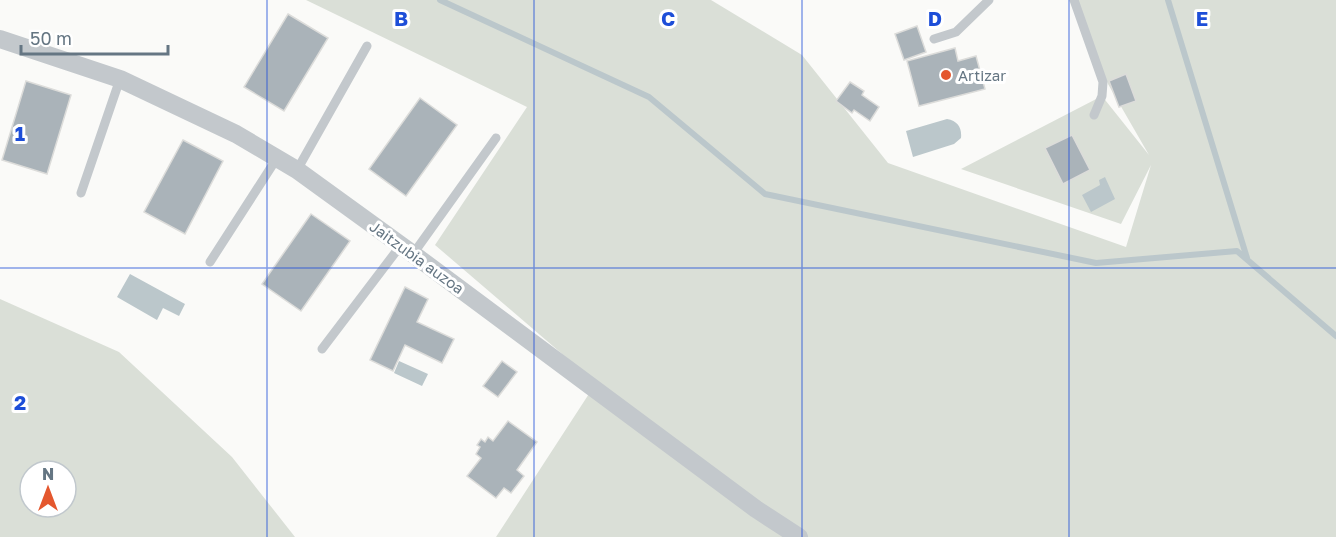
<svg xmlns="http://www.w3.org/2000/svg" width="1336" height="537" font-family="'Golos Text',sans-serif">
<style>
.green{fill:#dadfd7;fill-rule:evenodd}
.water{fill:#bbc7cb}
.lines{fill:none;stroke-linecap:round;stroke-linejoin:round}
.stream{stroke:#bbc7cb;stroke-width:6}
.building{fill:#aab3b9;stroke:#dcdcda;stroke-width:1.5}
.lane{stroke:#c3c8cc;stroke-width:9}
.street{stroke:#c3c8cc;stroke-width:18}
.grid{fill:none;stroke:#1d4ed8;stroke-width:1.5;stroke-opacity:0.55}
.poi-dot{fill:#e4572e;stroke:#fff;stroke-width:2}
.labels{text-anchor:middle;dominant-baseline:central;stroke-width:6;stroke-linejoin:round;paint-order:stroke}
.poi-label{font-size:15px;fill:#657683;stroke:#fff;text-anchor:start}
.street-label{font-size:15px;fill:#657683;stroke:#fff}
.grid-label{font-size:20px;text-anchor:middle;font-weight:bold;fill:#1d4ed8;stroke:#fff;stroke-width:6;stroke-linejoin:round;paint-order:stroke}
</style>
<rect width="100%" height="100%" fill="#fafaf8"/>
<!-- green -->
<path class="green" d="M306,0H711L802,55L888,163L1126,247L1151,165L1121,224L961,169L1102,96L1149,155L1108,84L1076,0H1336V537H496L596,383L435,245L527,107Z
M0,299L119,352L232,457L295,537H0ZM30,471H66V507H30Z"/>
<!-- water -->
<path class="water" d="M947,119C958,121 962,128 961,138L954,144L913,157L906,131Z
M1105,177L1115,199L1091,212L1082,195L1100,185L1099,180Z
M130,274L185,304L179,316L163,308L157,320L117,297Z
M399,361L428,374L422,386L394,373Z"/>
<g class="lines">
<!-- stream -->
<path class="stream" d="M440,0L649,97L765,194L1096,263L1237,251L1336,336
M1168,0L1247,258"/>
</g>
<!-- building -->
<path class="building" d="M288,14L328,38L284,111L244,87Z
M917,26L926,52L904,60L895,34Z
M955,48L958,61L976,56L985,89L919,106L907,61Z
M1126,74L1136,101L1119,107L1109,81Z
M26,81L71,95L47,174L2,160Z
M850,82L864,91L862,95L879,107L870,121L854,110L852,113L836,101Z
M420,98L457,125L406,196L369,169Z
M1072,135L1090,170L1063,184L1045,148Z
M183,140L223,161L185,234L144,212Z
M311,214L350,241L301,311L262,284Z
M405,287L428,299L417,322L454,339L442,363L405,345L393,371L370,360Z
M502,361L517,372L498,397L483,386Z
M508,421L537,442L517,470L524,476L511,493L504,488L496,498L467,476L481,458L476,454L480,447L477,445L481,439L485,442L488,437L493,441Z"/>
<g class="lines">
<!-- lane -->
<path class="lane" d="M1074,0L1103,82L1102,96L1094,115
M934,39L956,32L989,0
M297,170L367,46
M81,193L120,79
M413,254L496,138
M210,262L277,158
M322,349L401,245"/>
<!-- street -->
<path class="street" d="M0,39L120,79L236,134L297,170L413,254L756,509L799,537"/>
</g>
<!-- grid -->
<path class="grid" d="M267,0V537M534,0V537M802,0V537M1069,0V537M0,268H1336"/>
<!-- markers -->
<circle class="poi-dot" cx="946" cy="75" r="6"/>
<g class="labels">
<!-- poi labels -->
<g class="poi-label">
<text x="958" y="75">Artizar</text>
</g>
<!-- street labels -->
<g class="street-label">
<text transform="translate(417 257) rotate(36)">Jaitzubia auzoa</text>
</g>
</g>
<g class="grid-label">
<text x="401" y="26">B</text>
<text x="668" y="26">C</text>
<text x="935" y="26">D</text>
<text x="1202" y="26">E</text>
<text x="20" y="141">1</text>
<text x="20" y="410">2</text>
</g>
<!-- north arrow -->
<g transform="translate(48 489)"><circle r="28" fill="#ffffff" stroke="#c1c8cd" stroke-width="1.5"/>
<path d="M0-4.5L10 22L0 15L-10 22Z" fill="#e4572e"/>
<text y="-9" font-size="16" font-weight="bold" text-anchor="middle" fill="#657683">N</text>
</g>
<!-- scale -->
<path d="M21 45v9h147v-9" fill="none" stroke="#657683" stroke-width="3"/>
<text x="30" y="45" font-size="18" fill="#657683" stroke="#ffffff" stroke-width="4.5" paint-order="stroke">50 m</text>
</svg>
